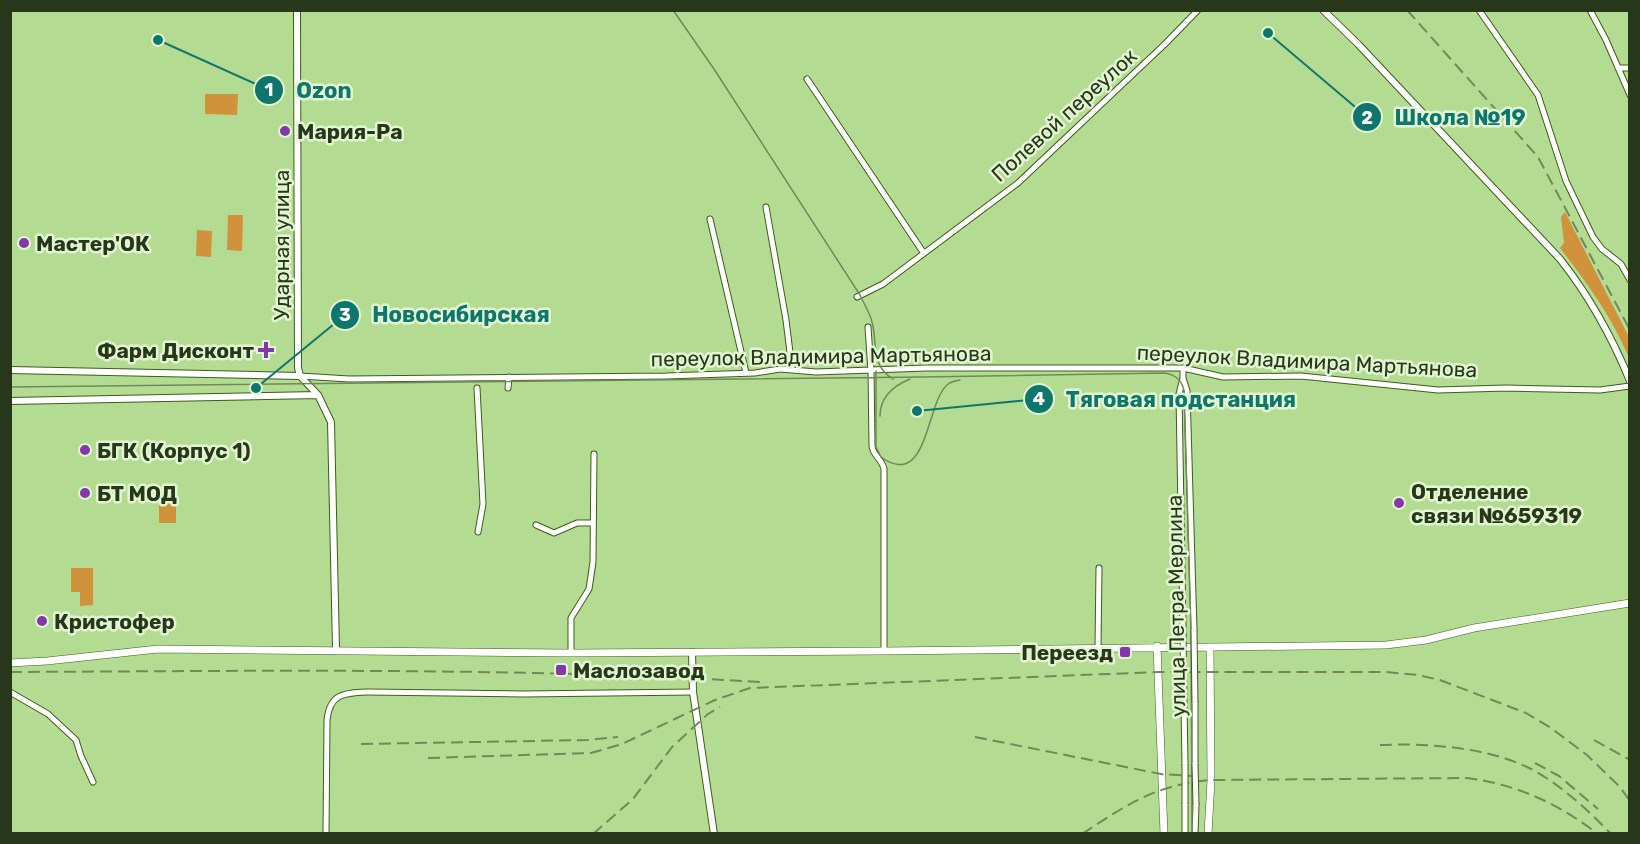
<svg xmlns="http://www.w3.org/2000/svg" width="1640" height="844" font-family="Rubik,sans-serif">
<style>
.green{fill:#d1923c}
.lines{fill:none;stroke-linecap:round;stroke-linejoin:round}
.minor-casing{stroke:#3d5e17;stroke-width:7}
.tertiary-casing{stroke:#3d5e17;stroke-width:8}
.secondary-casing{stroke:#3d5e17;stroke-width:8}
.minor{stroke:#fff;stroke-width:5}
.tertiary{stroke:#fff;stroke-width:6}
.secondary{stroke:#fff;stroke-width:7}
.tram{stroke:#6f8a57;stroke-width:1.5}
.rail{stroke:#6f8a57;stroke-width:2;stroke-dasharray:12 6;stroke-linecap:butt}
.minor-bridge-casing{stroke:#3d5e17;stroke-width:7;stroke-linecap:butt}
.minor-bridge{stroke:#fff;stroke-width:5}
.poi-dot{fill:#8238aa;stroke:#e1f5d1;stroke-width:2}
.labels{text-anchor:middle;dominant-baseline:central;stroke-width:5;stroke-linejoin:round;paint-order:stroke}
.street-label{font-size:21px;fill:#28371a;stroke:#e1f5d1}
.poi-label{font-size:21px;font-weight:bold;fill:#28371a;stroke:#e1f5d1;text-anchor:start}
.leader{fill:none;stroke:#0f766e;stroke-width:2}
.callout-dot{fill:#0f766e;stroke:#e1f5d1;stroke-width:2}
.mark-label{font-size:18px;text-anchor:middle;font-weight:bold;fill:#fff}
.callout-label{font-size:22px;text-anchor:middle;font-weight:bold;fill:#0f766e;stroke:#e1f5d1;stroke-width:5;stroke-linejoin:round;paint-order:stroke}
</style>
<rect width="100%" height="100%" fill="#b4db92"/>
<!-- green -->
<path class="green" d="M205,94H238L237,115L205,114Z
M1565,212L1629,337V358C1612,317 1587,283 1560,248L1564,243L1561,217Z
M228,215H243L242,251L227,250Z
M197,230L212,231L211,257L196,256Z
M159,494H176V523H159Z
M71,568H93V605L80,606V592H71Z"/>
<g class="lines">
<defs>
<path id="minor" d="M1479,10L1538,95L1566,181L1593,237L1602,249L1621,264L1630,280
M1590,10L1606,40L1630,95
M1618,68H1630
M807,79L923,252
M766,207L786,320L792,369
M710,219L746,373
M857,297L883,284L1018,183L1166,43L1198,10
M868,327L871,371L872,446C873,456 882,459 884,469V651
M1183,368V378L1187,391L1194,630
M300,376L349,379L666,376L755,373L780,369L816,372L926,368H1183L1223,377L1301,376L1438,390L1506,388L1600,390L1630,386
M1183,378L1179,394L1183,630
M477,388L483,504L478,532
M508,388L509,377
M536,525L554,533L577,523H593
M1098,647L1099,568
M571,653V618L589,589L593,562L594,454
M10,692L48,714L76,740L81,756L93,782
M1195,703V764
M1184,704L1185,764
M326,834L327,720C330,693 344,693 368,692L523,694L693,692
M1185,834V804
M1195,834L1196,805"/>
<path id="tertiary" d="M297,10L298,368L300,376L318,395L331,422L336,649
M1323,10L1358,44L1560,259C1590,297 1612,337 1630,381
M10,370L300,376
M10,401L318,395
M692,652L693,692L714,834"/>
<path id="secondary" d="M1157,646L1164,834
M10,663L47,661L158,649L571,653L884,651L1386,645L1426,640L1474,628L1630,603
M1208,834L1211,780L1210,647"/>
</defs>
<!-- minor casing -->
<use href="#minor" class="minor-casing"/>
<!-- tertiary casing -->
<use href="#tertiary" class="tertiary-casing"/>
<!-- secondary casing -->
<use href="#secondary" class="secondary-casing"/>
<!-- minor -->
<use href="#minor" class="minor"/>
<!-- tertiary -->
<use href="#tertiary" class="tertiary"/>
<!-- secondary -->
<use href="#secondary" class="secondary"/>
<!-- tram -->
<path class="tram" d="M673,10L714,69L860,295C864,304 870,313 872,322C878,344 870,365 893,379
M876,371V447L881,457C928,491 926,403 947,385C951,381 955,381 960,380
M10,387L922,377L1165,373C1176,375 1182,380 1184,391L1191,630L1192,834
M880,416C880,398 893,386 910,379"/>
<!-- rail -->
<path class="rail" d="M1407,10L1538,157L1630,330
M10,672C260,671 511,667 760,682
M975,737L1161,774L1192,776
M1594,740L1630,760
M361,744L588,740L618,737
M1380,745C1429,743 1489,747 1533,770C1562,786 1588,810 1611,834
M428,758L591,753L622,744L715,700L750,688L1159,672H1386L1418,675L1440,680L1526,713L1551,728L1587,755L1620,787L1630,801
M1535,763L1559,776L1598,809
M593,834L633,799L672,747L708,714L720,707
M1082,834C1126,805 1157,784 1211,780L1467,778C1516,784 1559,804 1598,834"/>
<defs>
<path id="minor-bridge" d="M1183,630L1184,704
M1194,630L1195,703
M1185,764V804
M1195,764L1196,805"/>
</defs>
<!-- minor-bridge casing -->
<use href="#minor-bridge" class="minor-bridge-casing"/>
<!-- minor-bridge -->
<use href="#minor-bridge" class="minor-bridge"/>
</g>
<!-- markers -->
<g class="poi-dot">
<circle cx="285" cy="131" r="6"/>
<circle cx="24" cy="243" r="6"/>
<path d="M263 341h6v6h6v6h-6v6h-6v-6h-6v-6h6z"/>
<circle cx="85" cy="450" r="6"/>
<circle cx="85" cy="493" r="6"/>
<circle cx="1399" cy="503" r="6"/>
<circle cx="42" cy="621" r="6"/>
<rect x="1119" y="646" width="12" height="12" rx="3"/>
<rect x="555" y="664" width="12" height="12" rx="3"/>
</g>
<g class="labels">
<!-- street labels -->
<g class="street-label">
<text transform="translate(1064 115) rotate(-42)">Полевой переулок</text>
<text transform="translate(281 245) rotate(-90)">Ударная улица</text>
<text transform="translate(821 356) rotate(-1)">переулок Владимира Мартьянова</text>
<text transform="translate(1307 361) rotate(3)">переулок Владимира Мартьянова</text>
<text transform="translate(1176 606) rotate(-91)">улица Петра Мерлина</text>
</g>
<!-- poi labels -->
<g class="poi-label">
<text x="297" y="131">Мария-Ра</text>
<text x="36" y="243">Мастер'ОК</text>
<text x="254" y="350" text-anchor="end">Фарм Дисконт</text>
<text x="97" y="450">БГК (Корпус 1)</text>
<text x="1411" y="491">Отделение<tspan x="1411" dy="24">связи №659319</tspan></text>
<text x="97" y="493">БТ МОД</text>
<text x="54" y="621">Кристофер</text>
<text x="1113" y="652" text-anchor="end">Переезд</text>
<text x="573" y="670">Маслозавод</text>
</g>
</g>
<!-- callouts -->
<path class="leader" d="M158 40L269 90M1268 33L1367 117M256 388L345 315M917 411L1039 399"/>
<g class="callout-dot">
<circle cx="158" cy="40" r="6"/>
<circle cx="1268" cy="33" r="6"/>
<circle cx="256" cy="388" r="6"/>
<circle cx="917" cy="411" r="6"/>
<circle cx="269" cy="90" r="15"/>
<circle cx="1367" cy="117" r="15"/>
<circle cx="345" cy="315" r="15"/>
<circle cx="1039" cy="399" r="15"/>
</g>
<g class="mark-label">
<text x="269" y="96">1</text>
<text x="1367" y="124">2</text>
<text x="345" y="321">3</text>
<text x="1039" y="405">4</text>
</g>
<g class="callout-label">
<text x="324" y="98">Ozon</text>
<text x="1460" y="125">Школа №19</text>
<text x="461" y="322">Новосибирская</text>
<text x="1181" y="407">Тяговая подстанция</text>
</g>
<!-- border -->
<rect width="1640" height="844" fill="none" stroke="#28371a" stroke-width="24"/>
</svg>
